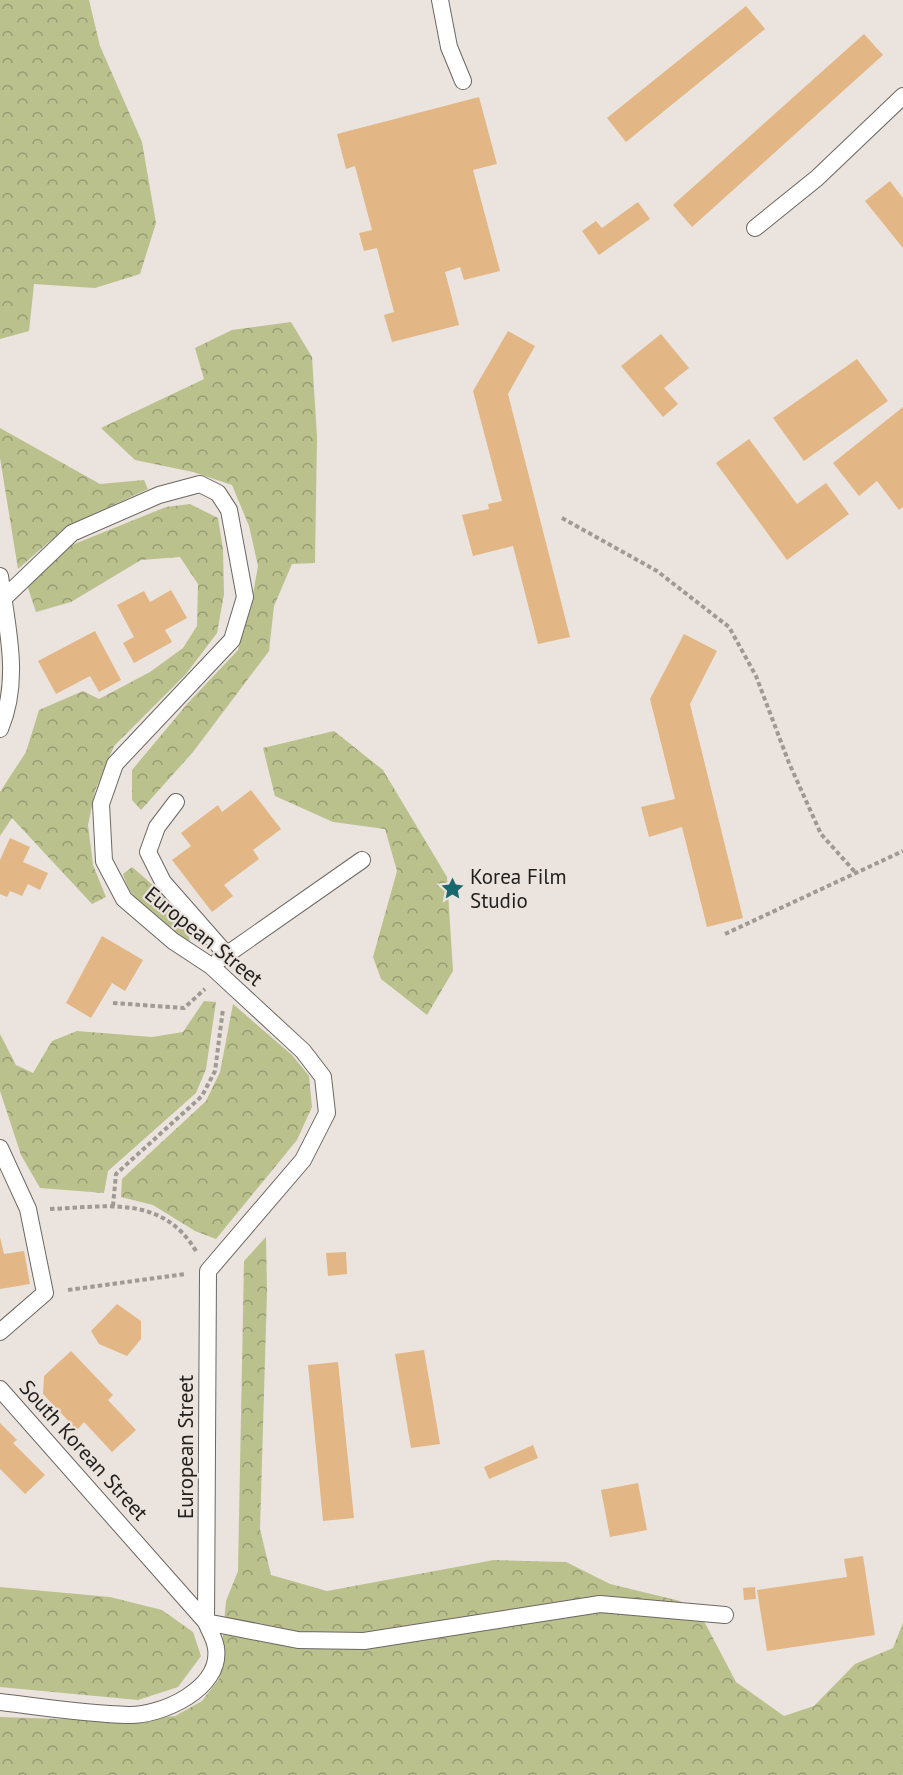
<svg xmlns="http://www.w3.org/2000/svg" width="903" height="1775" font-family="'PT Sans',sans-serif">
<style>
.forest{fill:url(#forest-crowns)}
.building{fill:#e2b785}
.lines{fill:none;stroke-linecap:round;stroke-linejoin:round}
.service-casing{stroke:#6d6762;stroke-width:18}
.path{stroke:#9f9a95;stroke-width:4;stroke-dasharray:4.5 3;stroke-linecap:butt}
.service{stroke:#fff;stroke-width:16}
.labels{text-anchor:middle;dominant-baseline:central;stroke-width:4.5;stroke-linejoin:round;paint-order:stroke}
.poi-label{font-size:21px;fill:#22201e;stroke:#ebe3dd;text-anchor:start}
.street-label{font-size:21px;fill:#22201e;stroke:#ebe3dd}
</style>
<defs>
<pattern id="forest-crowns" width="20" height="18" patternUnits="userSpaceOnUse" patternTransform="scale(1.5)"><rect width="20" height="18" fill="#bac18d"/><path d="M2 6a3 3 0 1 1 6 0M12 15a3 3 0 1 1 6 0" fill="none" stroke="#979c73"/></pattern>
</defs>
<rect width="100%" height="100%" fill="#ebe3dd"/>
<!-- forest -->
<path class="forest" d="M0,0H89L100,46L142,142L156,223L140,274L95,288L34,284L29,331L0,339Z
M291,322L312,357L317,437L315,563L292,564L274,606L269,651L193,752L141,810L132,800V770L188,703L238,650L251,605L258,566L249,526L232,485L193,472L135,460L101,428L204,379L195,348L232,330Z
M0,428L100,484L144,480L148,489L66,527L18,569L0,458Z
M190,504L218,518L223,549L224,594L217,633L186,674L114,746L95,791L88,825L93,865L106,897L92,904L12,818L0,836V792L26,752L39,710L83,691L99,699L150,672L183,648L197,626L198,584L180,557L141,560L71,602L36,612L27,585L67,547L166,507Z
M334,731L383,770L447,877L453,971L427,1015L381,979L373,957L397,871L385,829L333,822L275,796L263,748Z
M132,867C157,888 185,912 191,945C165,926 132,907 123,874Z
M204,1001L216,1002L206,1069L196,1093L108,1171L104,1193L40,1188L21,1155L0,1091V1034L16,1065L33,1073L52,1041L77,1031L152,1037L183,1032Z
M233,1004L292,1055L309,1076L312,1107L297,1140L216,1239L195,1231L153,1205L121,1197L122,1179L206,1101L220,1072Z
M266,1237L267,1291L260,1529L271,1575L327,1591L494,1560L566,1562L610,1584L680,1601L705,1623L736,1682L784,1716L814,1706L855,1664L893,1648L903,1623V1775H0V1717L123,1721L175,1716L202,1701L219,1679L226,1601L238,1571L244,1261Z
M0,1587L110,1597L162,1610L193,1632L201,1656L178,1687L138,1700L0,1687Z"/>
<!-- building -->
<path class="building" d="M746,6L765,29L626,142L607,118Z
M864,34L883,55L692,227L673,205Z
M479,97L497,164L473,170L500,271L464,280L460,267L445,272L459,325L392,342L384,315L394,312L377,248L364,251L359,233L372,230L355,166L346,169L337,134Z
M890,181L903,198V248L865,201Z
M638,202L650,219L599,255L582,231L596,221L602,228Z
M508,331L535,346L508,394L570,637L538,644L513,546L473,556L462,515L489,509L488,504L502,501L473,391Z
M661,334L689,368L664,388L678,404L663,417L621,366Z
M857,359L888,401L804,461L773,418Z
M903,407V507L899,510L877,481L859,496L833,463Z
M749,439L797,504L826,483L849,514L787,560L716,463Z
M171,590L187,618L165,630L172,642L134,663L123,643L134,637L117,605L144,591L150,602Z
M95,631L121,680L99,692L90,676L56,694L38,661Z
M684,634L717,651L690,704L743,918L707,927L682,827L649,837L641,807L675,799L650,699Z
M251,790L281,829L253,850L259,859L224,885L233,896L212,912L172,860L191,846L181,833L218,805L222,812Z
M10,838L30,847L23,862L48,873L40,890L28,884L22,896L10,891L7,897L0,894V860Z
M102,936L143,960L125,991L112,983L91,1018L66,1003Z
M0,1237L4,1254L24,1251L30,1284L0,1289Z
M346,1252L347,1274L328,1276L326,1253Z
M117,1304L141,1321V1339L127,1356L99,1344L91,1331Z
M424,1350L440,1444L411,1448L395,1354Z
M71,1351L113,1395L108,1400L136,1430L112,1452L84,1422L77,1430L43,1394L44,1376Z
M338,1362L354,1518L323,1521L308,1365Z
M0,1423L17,1440L13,1443L45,1475L25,1494L0,1469Z
M533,1445L538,1458L489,1479L484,1467Z
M638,1483L647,1530L610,1537L601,1490Z
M863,1556L875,1635L767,1651L757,1590L847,1577L844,1559Z
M755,1587L756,1599L744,1600L743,1588Z"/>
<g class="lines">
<defs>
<path id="service" d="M440,0L449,47L463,81
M755,228L817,178L903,96
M0,576C7,627 21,680 0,729
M3,599L72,533L159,495L200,484L218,493L229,510L245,597L232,640L115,764L101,804L104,861L124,899L173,941L211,966L303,1051L323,1077L327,1113L303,1160L208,1271L206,1622
M176,802L157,827L148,852L163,882L227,955
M219,960L362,860
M0,1148L28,1209L45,1293L0,1332
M0,1389L206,1622C209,1630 215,1639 216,1648C222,1689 161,1716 128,1715C85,1714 42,1707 0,1702
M206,1622L298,1640L364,1641L600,1604L725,1615"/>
</defs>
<!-- service casing -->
<use href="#service" class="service-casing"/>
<!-- path -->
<path class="path" d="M562,518L657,571L729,627L756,676L789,763L821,834L855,872
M725,934L903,851
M113,1003L184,1008L205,989
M113,1206L116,1174L202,1096L215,1071L223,1009
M50,1209C105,1207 162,1194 196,1251
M68,1290L185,1274"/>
<!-- service -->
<use href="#service" class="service"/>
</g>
<!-- icons -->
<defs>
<symbol id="sight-bare" viewBox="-9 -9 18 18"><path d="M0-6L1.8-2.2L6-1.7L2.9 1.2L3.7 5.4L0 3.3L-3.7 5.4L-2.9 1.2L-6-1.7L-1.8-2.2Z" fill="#1a676e" stroke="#ebe3dd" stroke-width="2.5" paint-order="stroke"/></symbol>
</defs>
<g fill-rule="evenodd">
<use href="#sight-bare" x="436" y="872" width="33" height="33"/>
</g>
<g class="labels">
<!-- poi labels -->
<g class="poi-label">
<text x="470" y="876">Korea Film<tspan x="470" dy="24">Studio</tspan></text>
</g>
<!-- street labels -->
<g class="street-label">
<text transform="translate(204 936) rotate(39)">European Street</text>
<text transform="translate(185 1447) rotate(-90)">European Street</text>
<text transform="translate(84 1450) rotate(48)">South Korean Street</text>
</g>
</g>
</svg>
